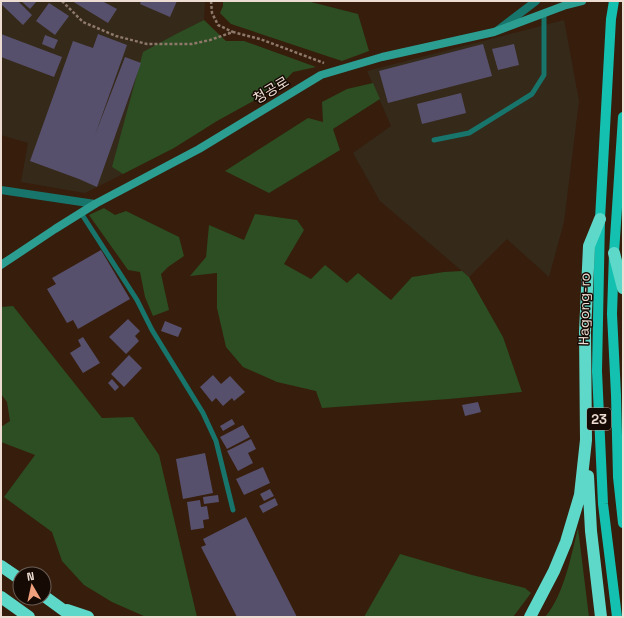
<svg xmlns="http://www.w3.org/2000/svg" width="624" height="618" font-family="'Space Grotesk','Noto Sans KR',sans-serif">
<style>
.industrial{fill:#35291a}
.green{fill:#2c4e22}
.building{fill:#57506d}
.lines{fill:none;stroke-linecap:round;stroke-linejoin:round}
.path{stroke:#8d786a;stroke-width:2.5;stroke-dasharray:3 2;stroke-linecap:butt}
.lane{stroke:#17756b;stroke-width:5}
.street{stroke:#17756b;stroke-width:8}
.secondary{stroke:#2b9e91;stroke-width:8}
.primary{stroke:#14c0b0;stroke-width:10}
.highway{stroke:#5ed8c9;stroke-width:12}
.labels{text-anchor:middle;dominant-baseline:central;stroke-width:3;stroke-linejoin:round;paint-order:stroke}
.shield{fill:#150a04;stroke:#ac9d94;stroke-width:1}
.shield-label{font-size:13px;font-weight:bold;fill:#eddcd1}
.street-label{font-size:14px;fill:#eddcd1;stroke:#150a04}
</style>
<rect width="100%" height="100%" fill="#361d0c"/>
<!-- industrial -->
<path class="industrial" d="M1,1H205L204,20L178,33L112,167L123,174L85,193L21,182L28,143L1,135Z
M564,20L579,101L564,222L549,277L507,239L469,277L380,201L353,153L391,126L367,71Z"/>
<!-- green -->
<path class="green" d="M223,1H307L358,14L369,51L342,61L231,24L220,13L223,6Z
M204,20L226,41H244L316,67L293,72L279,87L217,121L174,148L123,174L112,167L143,52L178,33Z
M373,83L380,99L333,129L340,150L269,193L225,171L308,118L323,122L322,102L347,89Z
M104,208L115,215L126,211L179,237L184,256L168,267L161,274L169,310L153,316L145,297L140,272L128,270L89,215Z
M255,214L297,220L304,230L284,264L311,279L325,265L347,283L358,273L391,300L412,277L444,272L462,271L469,277L503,337L522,392L449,399L322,408L316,391L277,382L243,367L226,347L217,308V273L190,276L206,257L209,225L244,240Z
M13,306L102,418L133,417L159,455L197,617H146L112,602L84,585L62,561L52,532L4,497L35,455L1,442V427L10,421L7,402L1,394V307Z
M578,528L589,617H545C564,595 571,556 578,528Z
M400,554L472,575L525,588L531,593L513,617H364Z"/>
<!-- building -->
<path class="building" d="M1,1H18L32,15L23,25L1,4Z
M21,1H37L30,9Z
M72,1H102L117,9L108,23Z
M141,1H177L170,17L140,4Z
M49,3L69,16L55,35L36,21Z
M1,34L62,57L54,77L1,57Z
M98,34L127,45L95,135L125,57L141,63L97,187L79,179L30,161L73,41L93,48Z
M45,35L58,40L54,49L42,44Z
M483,44L492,76L388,103L379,71Z
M514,44L519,65L498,70L492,49Z
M461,93L466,113L422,124L417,104Z
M101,250L130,299L78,329L73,320L67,323L47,289L56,284L52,278Z
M128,319L140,331L135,336L139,341L126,354L109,337Z
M165,321L182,328L178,337L161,331Z
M83,337L100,363L83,373L70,353L81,346L78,340Z
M129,355L142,368L124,387L111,374Z
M213,375L221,384L230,376L245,392L234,401L232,398L223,406L216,398L212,402L200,387Z
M112,379L119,387L115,391L108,383Z
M478,402L481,412L465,416L462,405Z
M232,419L235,424L223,431L220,426Z
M243,425L250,437L227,449L220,437Z
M251,439L256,449L248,453L253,463L238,471L227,451Z
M205,453L213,493L183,499L176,459Z
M263,467L270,483L244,495L236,479Z
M270,489L274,496L264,501L260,494Z
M218,495L219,502L204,504L203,497Z
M275,498L278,505L263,513L259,506Z
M200,500L201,507L207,506L209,519L203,520L204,528L191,530L187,502Z
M246,517L297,617H237L201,547L206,545L203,539Z"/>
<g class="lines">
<!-- path -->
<path class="path" d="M62,1L83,22L116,36L147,44H192L210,40L233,32L260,39L324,63
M211,1L212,13L218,25L233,32"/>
<!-- lane -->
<path class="lane" d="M434,140L469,133L532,94L544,75V14
M81,213L137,300L152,330L203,413L216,441L233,510"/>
<!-- street -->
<path class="street" d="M498,30L536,1
M1,190L95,204"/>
<!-- secondary -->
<path class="secondary" d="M1,265L55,229L95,204L199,149L321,75L382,57L494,32L566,5L582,1"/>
<!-- primary -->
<path class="primary" d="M614,1L611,19L600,219L597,371L603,504L617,617
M623,117L614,253L612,314L616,395L618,477L623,523"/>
<!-- highway -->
<path class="highway" d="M614,253L623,288
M588,476L591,531L601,617
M1,566L20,579
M44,596L73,617
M1,597L29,617
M67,610L88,617
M530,617L554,571L566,542L580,495L586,440L585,332L589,246L600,219"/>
</g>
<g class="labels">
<!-- shield labels -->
<rect class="shield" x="587" y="408" width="24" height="22" rx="3"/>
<g class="shield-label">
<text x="599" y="419">23</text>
</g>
<!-- street labels -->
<g class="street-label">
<text transform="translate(271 90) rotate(-31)">청공로</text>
<text transform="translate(584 309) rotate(-89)">Hagong-ro</text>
</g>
</g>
<!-- border -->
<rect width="624" height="618" fill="none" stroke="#eddcd1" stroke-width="4"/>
<!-- north arrow -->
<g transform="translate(32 586) rotate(351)"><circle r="19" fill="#150a04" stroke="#6b5e56"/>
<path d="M0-3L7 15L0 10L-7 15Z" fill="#f1a17d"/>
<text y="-6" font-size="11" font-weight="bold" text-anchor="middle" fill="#eddcd1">N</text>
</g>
</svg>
